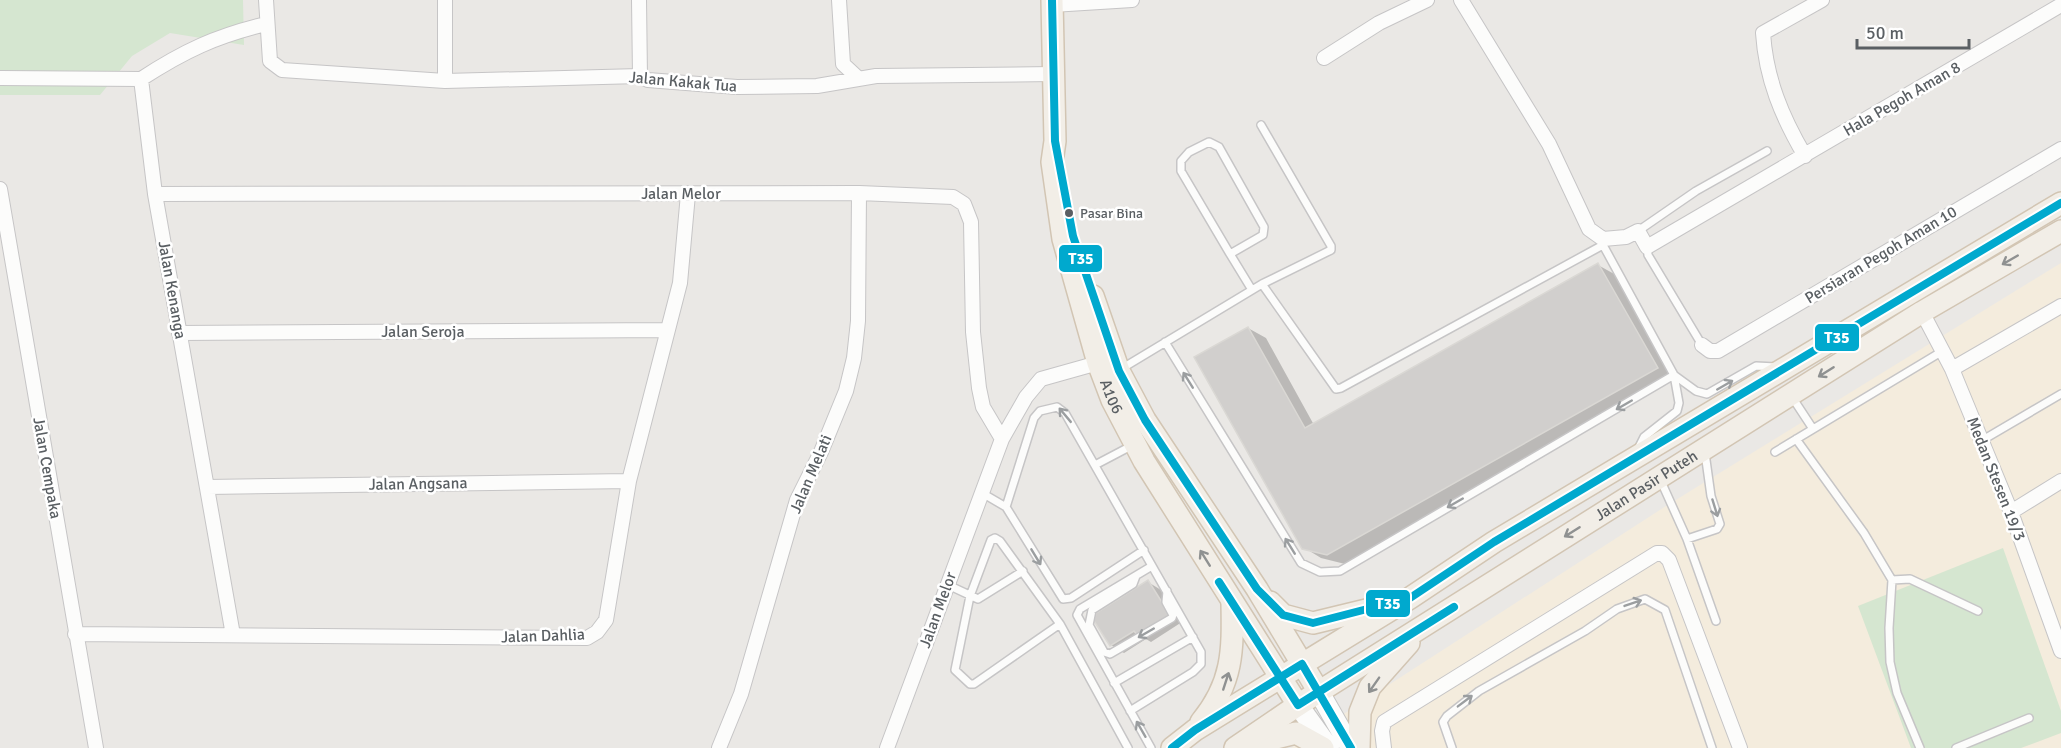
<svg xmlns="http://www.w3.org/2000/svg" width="2061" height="748" font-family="Signika,sans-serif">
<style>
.commercial{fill:#f4ecdd}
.green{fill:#d5e6d0}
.shadow{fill:#0003}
.building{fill:#d1cfcd;stroke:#dad8d4;stroke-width:1.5}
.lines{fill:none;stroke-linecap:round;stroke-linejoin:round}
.lane-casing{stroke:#c6c5c6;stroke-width:10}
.street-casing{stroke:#c6c5c6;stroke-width:16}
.secondary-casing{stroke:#c5c5c5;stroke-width:22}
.primary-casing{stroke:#d2c5b3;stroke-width:24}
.lane{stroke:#fcfcfb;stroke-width:7}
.street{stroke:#fcfcfb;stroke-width:14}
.secondary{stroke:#fcfcfb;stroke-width:20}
.primary{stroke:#f2eee7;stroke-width:21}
.bus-1-casing{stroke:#fff;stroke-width:12}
.bus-1{stroke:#00a9ce;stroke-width:8}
.oneway{stroke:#8f9191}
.oneway2{stroke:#9b9ea0}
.bus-dot{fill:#5a5f63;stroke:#fff;stroke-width:2}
.labels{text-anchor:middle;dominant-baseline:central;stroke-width:5;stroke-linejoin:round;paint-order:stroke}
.bus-label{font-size:14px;fill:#5a5f63;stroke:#fff;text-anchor:start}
.street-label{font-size:16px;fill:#5a5f63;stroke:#fff}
.line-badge{stroke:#fff;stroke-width:2}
.badge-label{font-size:16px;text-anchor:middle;font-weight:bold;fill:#fff}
</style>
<rect width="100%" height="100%" fill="#eae8e5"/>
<!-- commercial -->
<path class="commercial" d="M2061,263V748H1291L1666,506Z"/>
<!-- green -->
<path class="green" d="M0,0H243L244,45L170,33L132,56L100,95H0Z
M2003,548L2061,711V733L2021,748H1911L1858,606Z"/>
<!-- shadow -->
<path class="shadow" d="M1598,265L1616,275L1674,379L1345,564L1321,558L1303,547L1248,328L1266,338L1314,425Z
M1148,582L1161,590L1182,622L1151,642L1146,639L1124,653L1111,645Z"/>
<!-- building -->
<path class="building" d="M1598,263L1658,368L1327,555L1302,549L1194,357L1248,327L1305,428Z
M1148,580L1170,615L1137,635L1134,631L1110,646L1094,621L1096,613Z"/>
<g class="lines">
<defs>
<path id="lane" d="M1261,125L1331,246V250L1262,284
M1638,231L1696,191L1767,151
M1647,247L1648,255L1702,345
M1230,254L1181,171V161L1189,152L1209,142L1219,147L1264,227L1263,235L1230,254L1252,290
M1165,342L1301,563L1320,572L1340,571L1674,375
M1121,369L1262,284L1336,389L1341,388L1603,245L1674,375L1679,403L1677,411L1644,437L1638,449
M1674,375L1696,391L1707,394L1756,366L1776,367
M1792,397L1813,429
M1796,439L1864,533L1892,580L1889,628L1890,662L1897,693L1920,748
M1981,441L2061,394
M1775,452L1941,352
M1095,465L1133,445
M1660,479L1687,539L1717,529L1720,524L1711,496L1705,453
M982,493L1006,507L1063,599L1071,598L1144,550
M1006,507L1034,418L1040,411L1057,407L1065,413L1201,652V664L1193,672L1130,711
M1687,539L1716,621
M1136,576L1133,584L1092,610L1089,625L1104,652L1110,654L1172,618L1173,615L1166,602L1167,591
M1892,580L1910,579L1978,611
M948,585L978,599L1023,571
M1060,624L974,684H970L955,670L970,596L991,540L995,538L1000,541L1060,624L1128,748
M1114,683L1193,637
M1151,748L1077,615L1080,609L1152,566
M1452,748L1443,722L1447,716L1479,691L1585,631L1617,609L1645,599L1665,610L1712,748
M1956,748L2029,718"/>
<path id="street" d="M266,0L270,61L282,70L445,81L640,76L648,80L737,87L817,86L876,76L1053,74
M445,0V81
M639,0L640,76
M839,0L843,64L858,78
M1461,0L1549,144L1589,229L1603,239L1626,237L1638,231L1647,247L2061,5
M1052,5L1132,0
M1324,58L1379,23L1427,0
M0,78L141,79
M1805,156C1782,117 1766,79 1763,33L1822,0
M0,189L96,748
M155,194L859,193L953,197L964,204L971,222L973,332L979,388L983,407L1002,439
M1922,312L1952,369L2011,512L2061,651
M179,333L667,330
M1702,345L1710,351H1718L2061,149
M1952,369L2061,306
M208,487L629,481
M2011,512L2061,481
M75,634L587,638L597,632L606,620L629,481L680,283L688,194
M233,635L155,194L141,79C184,51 216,36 266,24
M719,748L741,694L797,500L821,452L846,391L854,358L858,321L859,193
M887,748L1002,439L1026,397L1041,379L1098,363
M1384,748L1382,731L1384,722L1657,553H1662L1669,560L1740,748"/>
<path id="secondary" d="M1319,692L1351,748
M1298,705L1329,748"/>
<g id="primary">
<path id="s1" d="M1052,0L1055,141L1052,162L1063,239L1098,363L1112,400L1144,461L1298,705"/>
<path d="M1093,296L1119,371L1145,420L1257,589L1319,692"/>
<path d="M1270,602L1283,615L1313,623L1383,606"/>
<path d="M1201,722C1233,683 1233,651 1232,603"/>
<path d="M1252,744L1296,733L1323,748"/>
<path d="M1172,748L1195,730L1410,598L1494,542L2061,203"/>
<path id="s2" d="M1235,748L1298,705L1922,312L2061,231"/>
<path d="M1359,748L1360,712L1370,687L1409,643"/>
</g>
</defs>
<!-- lane casing -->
<use href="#lane" class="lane-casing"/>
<!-- street casing -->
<use href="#street" class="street-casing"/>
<!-- secondary casing -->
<use href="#secondary" class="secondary-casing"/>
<!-- primary casing -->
<use href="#primary" class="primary-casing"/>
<!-- lane -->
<use href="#lane" class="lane"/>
<!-- street -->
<use href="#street" class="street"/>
<!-- secondary -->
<use href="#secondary" class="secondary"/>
<!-- primary -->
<use href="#primary" class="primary"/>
<defs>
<path id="bus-1" d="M1052,0L1055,141L1073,236L1119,371L1145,420L1257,589L1283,615L1313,623L1410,598L1494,542L2061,203
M1219,582L1298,705L1454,607
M1302,664L1351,748
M1172,748L1195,730L1302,664"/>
</defs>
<!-- bus-1 casing -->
<use href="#bus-1" class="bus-1-casing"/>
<!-- bus-1 -->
<use href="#bus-1" class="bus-1"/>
</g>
<!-- one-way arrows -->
<defs><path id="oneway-shaft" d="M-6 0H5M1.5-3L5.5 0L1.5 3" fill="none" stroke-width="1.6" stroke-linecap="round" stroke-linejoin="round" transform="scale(1.5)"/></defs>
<g class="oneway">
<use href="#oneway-shaft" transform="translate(2010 260) rotate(150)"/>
<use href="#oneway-shaft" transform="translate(1826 372) rotate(148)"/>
<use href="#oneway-shaft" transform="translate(1572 532) rotate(148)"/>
<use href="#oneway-shaft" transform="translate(1205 558) rotate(-122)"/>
<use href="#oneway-shaft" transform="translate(1226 681) rotate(-72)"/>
<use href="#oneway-shaft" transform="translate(1374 685) rotate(125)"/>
</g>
<g class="oneway2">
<use href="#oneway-shaft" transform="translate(1188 380) rotate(-122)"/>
<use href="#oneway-shaft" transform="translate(1725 385) rotate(-30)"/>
<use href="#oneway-shaft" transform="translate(1624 405) rotate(150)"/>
<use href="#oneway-shaft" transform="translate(1065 415) rotate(-130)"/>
<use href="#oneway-shaft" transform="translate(1455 503) rotate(150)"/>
<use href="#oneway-shaft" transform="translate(1715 508) rotate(73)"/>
<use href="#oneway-shaft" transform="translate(1290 546) rotate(-122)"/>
<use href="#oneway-shaft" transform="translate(1036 557) rotate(59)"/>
<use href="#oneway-shaft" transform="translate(1633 603) rotate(-19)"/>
<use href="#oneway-shaft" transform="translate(1146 633) rotate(150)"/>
<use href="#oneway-shaft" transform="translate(1465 701) rotate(-37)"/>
<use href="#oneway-shaft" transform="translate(1141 729) rotate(-120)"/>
</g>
<!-- markers -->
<circle class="bus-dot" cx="1069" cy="213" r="5"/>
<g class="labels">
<!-- bus labels -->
<g class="bus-label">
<text x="1080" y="213">Pasar Bina</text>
</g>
<!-- street labels -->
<g class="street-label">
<text transform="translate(683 82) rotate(5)">Jalan Kakak Tua</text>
<text transform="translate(1902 99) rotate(-30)">Hala Pegoh Aman 8</text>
<text x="681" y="194">Jalan Melor</text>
<text transform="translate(1881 255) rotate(-31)">Persiaran Pegoh Aman 10</text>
<text transform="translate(172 290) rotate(80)">Jalan Kenanga</text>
<text x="423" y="332">Jalan Seroja</text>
<text stroke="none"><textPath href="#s1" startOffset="405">A106</textPath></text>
<text transform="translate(47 468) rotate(80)">Jalan Cempaka</text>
<text transform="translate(811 474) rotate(-67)">Jalan Melati</text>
<text transform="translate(1996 479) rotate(68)">Medan Stesen 19/3</text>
<text transform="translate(418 484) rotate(-1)">Jalan Angsana</text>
<text stroke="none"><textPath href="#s2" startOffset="488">Jalan Pasir Puteh</textPath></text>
<text transform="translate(938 610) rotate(-70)">Jalan Melor</text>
<text transform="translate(543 636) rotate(-2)">Jalan Dahlia</text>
</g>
</g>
<g class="line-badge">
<rect x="1058" y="244" width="45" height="29" rx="6" fill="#00a9ce"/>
<rect x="1814" y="323" width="46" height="29" rx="6" fill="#00a9ce"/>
<rect x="1365" y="589" width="46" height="29" rx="6" fill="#00a9ce"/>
</g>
<g class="badge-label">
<text x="1081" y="264">T35</text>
<text x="1837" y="343">T35</text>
<text x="1388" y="609">T35</text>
</g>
<!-- scale -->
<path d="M1857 39v9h112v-9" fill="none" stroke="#5a5f63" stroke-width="3"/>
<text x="1866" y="39" font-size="18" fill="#5a5f63" stroke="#ffffff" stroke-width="4.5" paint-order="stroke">50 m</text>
</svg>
